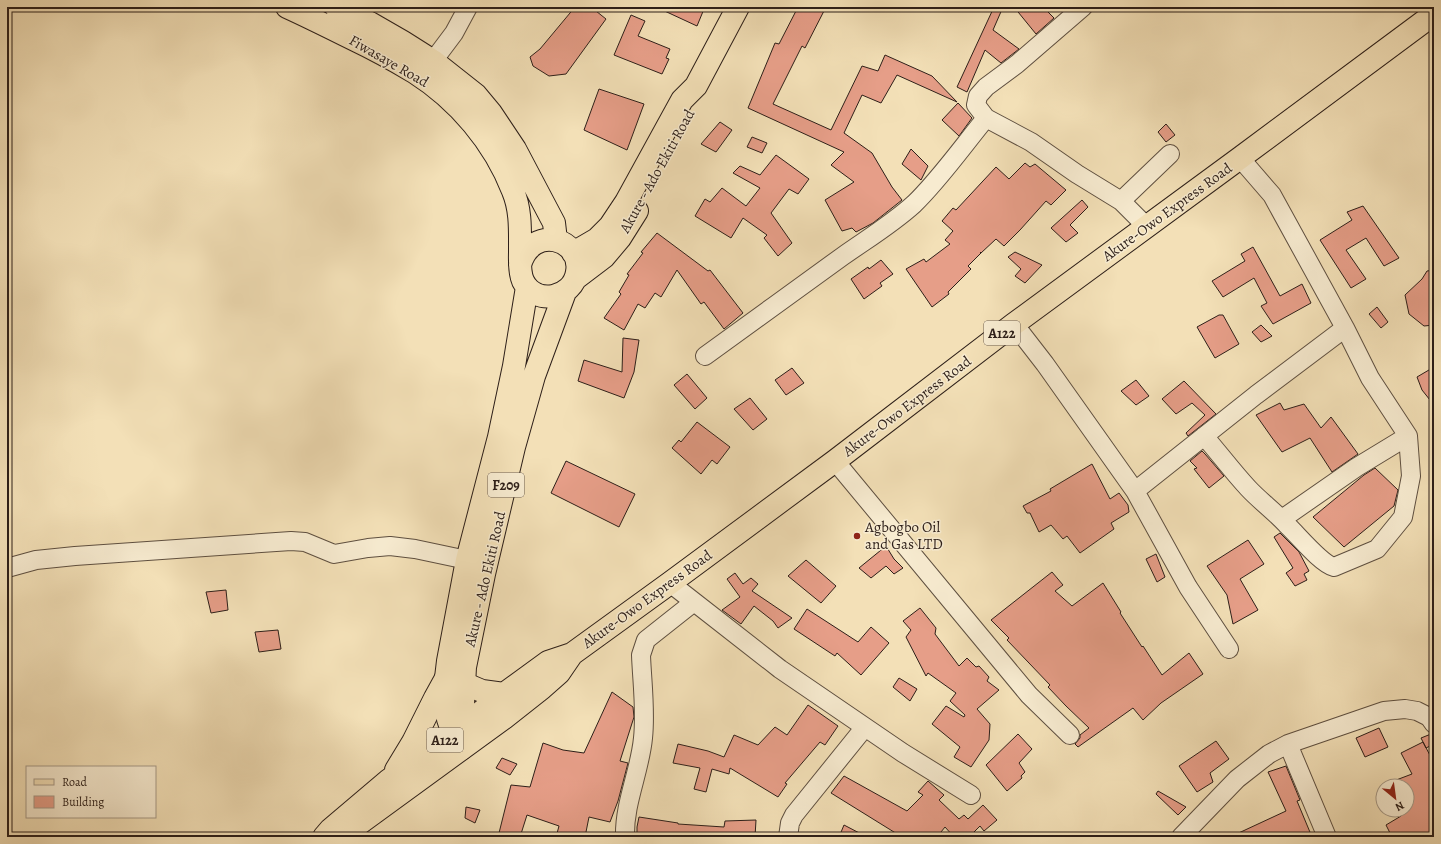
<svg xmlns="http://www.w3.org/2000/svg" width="1441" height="844" font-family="Alegreya,serif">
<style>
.building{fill:#e69e88;stroke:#2d1f19}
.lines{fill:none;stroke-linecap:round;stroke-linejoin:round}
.minor-casing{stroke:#5e4f40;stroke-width:20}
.major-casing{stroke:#2d1f19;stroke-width:24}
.highway-casing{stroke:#2d1f19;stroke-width:24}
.minor{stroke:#f7ebd0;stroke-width:18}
.major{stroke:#f3e0b7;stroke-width:22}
.highway{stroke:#f3e0b7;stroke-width:22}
.poi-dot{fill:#8f2418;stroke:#f7ebd0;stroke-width:1.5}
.labels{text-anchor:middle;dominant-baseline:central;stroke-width:3;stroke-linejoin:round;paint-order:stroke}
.shield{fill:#f7ebd0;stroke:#6a5c50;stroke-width:1}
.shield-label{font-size:14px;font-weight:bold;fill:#2d1f19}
.street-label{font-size:15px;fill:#2d1f19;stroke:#f7ebd0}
.poi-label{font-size:15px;fill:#2d1f19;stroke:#f7ebd0;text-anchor:start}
</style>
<rect width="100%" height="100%" fill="#f3e0b7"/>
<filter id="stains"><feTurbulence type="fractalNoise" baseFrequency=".005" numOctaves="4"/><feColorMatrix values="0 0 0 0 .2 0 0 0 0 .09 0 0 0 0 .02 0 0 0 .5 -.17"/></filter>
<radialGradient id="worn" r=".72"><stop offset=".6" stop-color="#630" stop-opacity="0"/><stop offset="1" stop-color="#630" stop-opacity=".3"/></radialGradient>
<!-- building -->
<path class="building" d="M575,7H591L606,19L566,74L549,76L533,66L530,57L540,49Z
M656,7H699L704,9L697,26Z
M798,7H826L805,48L802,46L773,104L831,130L862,66L878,71L885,55L932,76L957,102L897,75L881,103L862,95L844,133L872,153L892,187L902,200L873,223L856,232L852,228L842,231L825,200L854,182L831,165L844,152L748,108L775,43L779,44Z
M994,7H1003L993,30L1019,49L1001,63L985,50L967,92L957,87Z
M1014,7H1043L1054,18L1036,34Z
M631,15L645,21L638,36L670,49L666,58L669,59L662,74L614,55Z
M599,89L644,104L627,150L584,130Z
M958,103L972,118L959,136L942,120Z
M720,122L732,130L716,152L701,144Z
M1166,124L1175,135L1166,142L1158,132Z
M752,137L767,143L762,153L747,147Z
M911,149L928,166L921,180L902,164Z
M776,155L809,179L798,194L789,189L771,213L792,243L778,256L764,238L767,235L743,218L731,238L695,216L705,199L710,202L722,188L746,206L760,188L733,173L740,166L760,175Z
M1025,163L1030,167L1035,164L1066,190L1051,205L1046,201L1020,230L1004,246L996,239L981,253L980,252L981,253L968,266L971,269L948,292L949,294L932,307L906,269L924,259L926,262L950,244L945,240L953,231L942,221L953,208L956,210L996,167L1009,179Z
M1082,200L1088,207L1070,225L1078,233L1066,242L1051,228Z
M1363,206L1399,258L1384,266L1366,238L1346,250L1366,279L1351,288L1320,240L1352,220L1347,212Z
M657,233L708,271L710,270L743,313L724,329L704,302L701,304L677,270L661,297L655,293L645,308L638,304L624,330L604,318L621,294L619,292L629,275L627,274L643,253L641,252Z
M1253,247L1280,296L1302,284L1311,303L1273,324L1261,306L1267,303L1254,278L1223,297L1212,281L1245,261L1241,254Z
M1015,252L1042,265L1025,283L1015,276L1021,269L1008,257Z
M881,260L893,274L880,283L882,286L864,299L851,279L868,267L869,269Z
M1434,270V325L1424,326L1409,314L1405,295L1422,279L1427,271Z
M1377,307L1388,322L1381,328L1369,314Z
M1219,315H1223L1239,344L1215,358L1197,327Z
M1261,325L1272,336L1261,342L1252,332Z
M623,338L639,340L634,372L624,398L578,381L584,360L622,372Z
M1434,367V405L1422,390L1417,377Z
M792,368L804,383L786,395L775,380Z
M687,374L707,398L695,409L674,385Z
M1136,380L1149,396L1136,405L1121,391Z
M1184,381L1216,414L1188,436L1186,433L1205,415L1192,403L1176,414L1162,399Z
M750,398L767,419L753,430L734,409Z
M1280,403L1284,410L1304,404L1321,428L1331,417L1358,454L1332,472L1310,438L1282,452L1256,415Z
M697,422L730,447L717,464L712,460L701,474L672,448L679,440L681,442Z
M1202,451L1205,454L1224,476L1209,488L1194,469L1197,468L1190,461Z
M566,461L635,494L619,527L551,493Z
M1092,464L1110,499L1119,493L1128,505L1129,512L1111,523L1114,529L1080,553L1067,536L1063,539L1051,525L1039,532L1030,513H1027L1023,506L1051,491L1050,489Z
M1375,468L1398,490L1394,506L1344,547L1313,517L1364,475Z
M1280,533L1299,552L1309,571L1304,574L1307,580L1295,586L1286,573L1293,568L1274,537Z
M1248,540L1264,564L1240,579L1258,610L1233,624L1227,595L1207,566Z
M886,546L894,559L903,568L894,574L886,566L871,578L859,568Z
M1156,554L1165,577L1157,582L1146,559Z
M806,560L836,586L821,603L788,576Z
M1052,572L1063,585L1055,591L1072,606L1103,583L1121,612L1120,613L1142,647L1143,646L1162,675L1189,653L1203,674L1161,703L1143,720L1133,708L1078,747L1075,744L1080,738V735L1089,728L1066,706L1048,687L1050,685L1007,640L1009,638L991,620Z
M735,573L743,584L751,578L758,584L752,591L792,618L778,628L773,621L754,606L741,624L722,610L740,597L727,579Z
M226,590L228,610L211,613L206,592Z
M920,608L936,628L935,634L959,666L967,658L976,667L979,666L989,677L987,681L999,690L977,709L990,724L989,740L971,767L954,757L960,747L932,724L946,706L964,717L965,715L950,701L956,693L928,673L926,676L906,637L911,630L903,621Z
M807,609L858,642L871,627L889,643L861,675L837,653L835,656L794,629Z
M278,630L281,649L259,652L255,632Z
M899,678L917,689L910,701L893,687Z
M612,692L633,707L634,717L620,761L628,763L618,801L610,822L589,817L585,837H556L559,826L527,815L520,837H498L511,785L530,787L543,743L563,750L584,753Z
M808,705L838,726L825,745L820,742L785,783L787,784L778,797L730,768L729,774L712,769L706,792L694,789L700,768L673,763L678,744L708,751L724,757L734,735L758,745L775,727L787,735Z
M1379,728L1388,747L1365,757L1356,738Z
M1018,734L1032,749L1019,763L1025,772L1021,776L1022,778L1007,791L986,765Z
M1431,734H1434V744L1426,748L1421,738Z
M1216,741L1229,759L1210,773L1213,782L1197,792L1179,766Z
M1423,742L1434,763V837H1392L1386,825L1401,816L1398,810H1407V786L1383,785L1412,774L1401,753Z
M502,758L517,764L510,775L496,768Z
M1286,766L1300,800L1297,801L1312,837H1230L1286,811L1268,772Z
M844,776L907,811L923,795L918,792L928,781L944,795L939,800L959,819L964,815L968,819L983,805L997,820L984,831L980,826L969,837H954L945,827L937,837H902L831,793Z
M1158,791L1186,807L1178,815L1156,794Z
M466,807L480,810L475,823L465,818Z
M639,817L678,823V824L724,827L725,821L756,820L755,837H637V827Z
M844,825L867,837H839Z"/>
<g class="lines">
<defs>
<path id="minor" d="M1083,7L1017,64L986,87L978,96L976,105L986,118L1031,142L1077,174L1121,201L1147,227
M433,61L454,33L468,7
M1121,201L1170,154
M1014,324L1045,364L1135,491L1188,587L1229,649
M705,356C751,323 797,289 843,256C867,239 892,224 914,204C939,180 963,146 986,118
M1204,436C1219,453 1233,472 1248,488C1260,501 1274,511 1286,524C1297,534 1321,564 1334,567L1377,549L1403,517L1411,476L1408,436L1370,378L1345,328L1272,195L1240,158
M835,461L1029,695L1070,735
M1135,491L1256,395L1345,328
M1282,519L1357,467L1408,436
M7,568L36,560L75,556L291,541L305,542L334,554L368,548L390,546L415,549L467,560
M670,583L780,669L903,753L971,795
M1288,744L1327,837
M625,837C624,803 640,771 643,738C646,710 642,682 641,655L646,640L694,602
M788,837L790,823L794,815L865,727
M1181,837L1237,779L1269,754L1288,744L1384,711L1405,709L1417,711L1429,717L1434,724"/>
<path id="major" d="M287,7C309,17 331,28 353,39C374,49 394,60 414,72C458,100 494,142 513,191C521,210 520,230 520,251C520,260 519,272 523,281C535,306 573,299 577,272C583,239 532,223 520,265
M336,7L370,23L403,42L433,61L476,95L491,113L515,149L554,223L556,240
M573,253L597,239L610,226L626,202L682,100L696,86L738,7
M575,279L604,257L620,238L637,211
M473,739L465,725L463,704L465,667L484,574L514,447L534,376L565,292
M461,749L453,734L448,719L446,704V678L448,661L467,560L499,437L514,366L527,287"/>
<path id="highway" d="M463,683L482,691L504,694
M396,770L413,742L435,698L446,678
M353,828L504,718L542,688L559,673L572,654
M324,837L330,830L389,780L453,734L504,694L548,662L572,654L670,583L835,461L1014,324L1240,158L1434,14"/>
</defs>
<!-- minor casing -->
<use href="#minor" class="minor-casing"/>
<!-- major casing -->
<use href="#major" class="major-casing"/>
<!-- highway casing -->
<use href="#highway" class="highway-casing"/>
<!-- minor -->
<use href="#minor" class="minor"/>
<!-- major -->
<use href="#major" class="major"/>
<!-- highway -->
<use href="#highway" class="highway"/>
</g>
<!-- markers -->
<circle class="poi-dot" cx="857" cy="536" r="4"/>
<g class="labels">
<!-- shield labels -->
<g class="shield">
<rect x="984" y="321" width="36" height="24" rx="3"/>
<rect x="488" y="473" width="36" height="24" rx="3"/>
<rect x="427" y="728" width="36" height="24" rx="3"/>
</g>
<g class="shield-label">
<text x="1002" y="333">A122</text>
<text x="506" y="485">F209</text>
<text x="445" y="740">A122</text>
</g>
<!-- street labels -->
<g class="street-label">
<text transform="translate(389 61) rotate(30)">Fiwasaye Road</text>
<text transform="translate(657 171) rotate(-61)">Akure - Ado Ekiti Road</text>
<text transform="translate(1167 212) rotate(-36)">Akure-Owo Express Road</text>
<text transform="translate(907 406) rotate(-37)">Akure-Owo Express Road</text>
<text transform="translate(485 579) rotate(-77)">Akure - Ado Ekiti Road</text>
<text transform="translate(647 599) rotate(-36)">Akure-Owo Express Road</text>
</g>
<!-- poi labels -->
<g class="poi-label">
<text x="865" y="527">Agbogbo Oil<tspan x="865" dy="17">and Gas LTD</tspan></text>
</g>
</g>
<!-- margin -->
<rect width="1441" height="844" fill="none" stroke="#f3e0b7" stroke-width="24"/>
<rect x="8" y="8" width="1425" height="828" fill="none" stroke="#2d1f19" stroke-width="2"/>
<rect x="12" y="12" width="1417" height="820" fill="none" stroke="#2d1f19"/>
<!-- legend -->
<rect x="26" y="766" width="130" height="52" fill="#f7ebd0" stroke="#a69987"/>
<rect x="34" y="779" width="20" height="6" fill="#f3e0b7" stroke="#a69987"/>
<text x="62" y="786" font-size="12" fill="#2d1f19">Road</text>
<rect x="34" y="796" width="20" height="12" fill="#e69e88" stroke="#a69987"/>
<text x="62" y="806" font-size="12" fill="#2d1f19">Building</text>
<!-- north arrow -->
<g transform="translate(1395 798) rotate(151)"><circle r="19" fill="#f7ebd0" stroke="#a69987"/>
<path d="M0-3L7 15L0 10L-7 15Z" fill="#8f2418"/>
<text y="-6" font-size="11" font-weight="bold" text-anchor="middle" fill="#2d1f19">N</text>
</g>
<rect width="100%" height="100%" filter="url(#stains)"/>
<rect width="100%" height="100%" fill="url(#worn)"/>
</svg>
